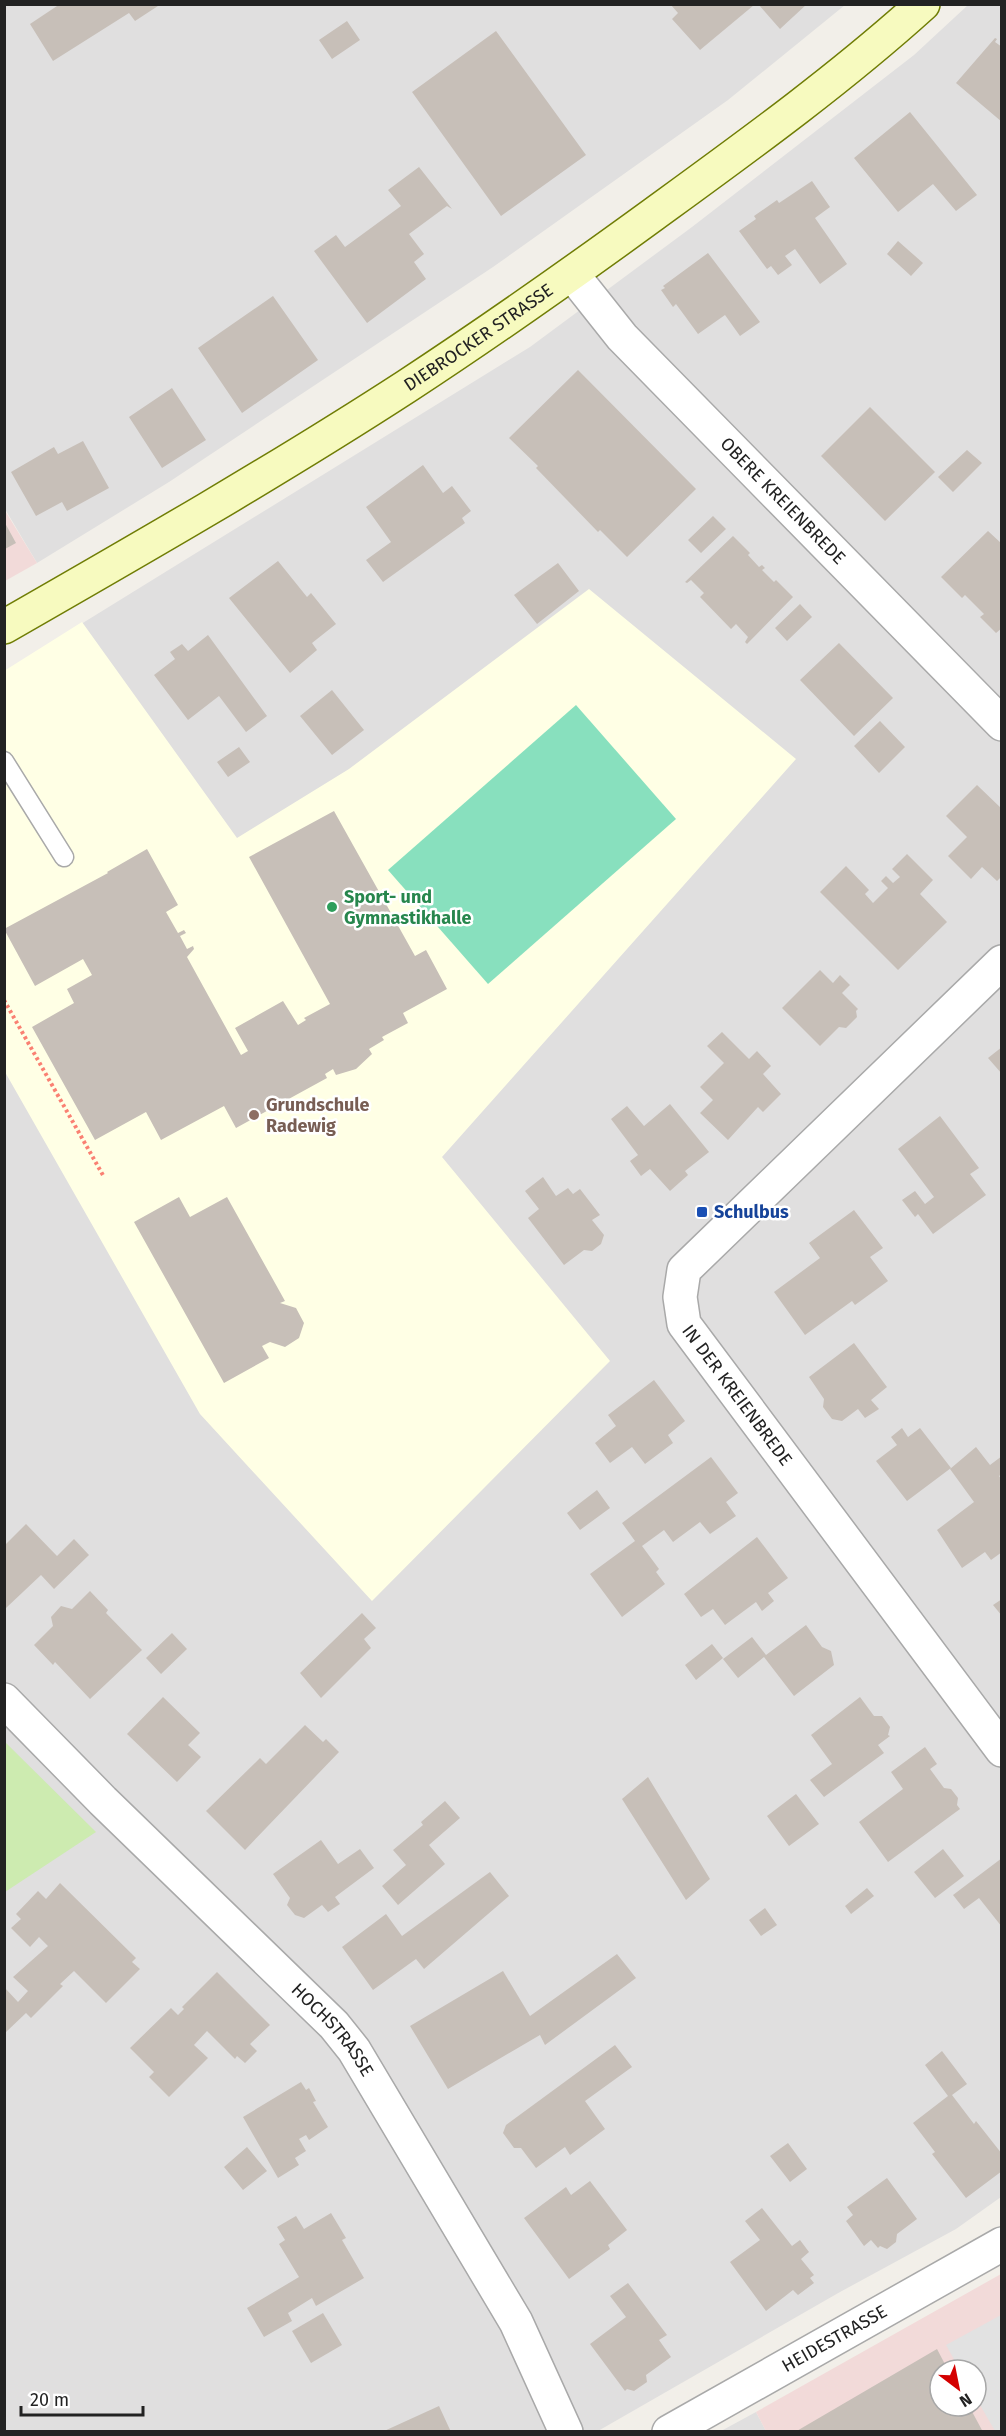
<svg xmlns="http://www.w3.org/2000/svg" width="1006" height="2436" font-family="'Fira Sans',sans-serif">
<style>
.residential{fill:#e0dfdf}
.commercial{fill:#f2dad9;fill-rule:evenodd}
.education{fill:#ffffe5}
.grass{fill:#cdebb0}
.pitch{fill:#88e0be}
.parking{fill:#e2e2e2}
.building{fill:#c7bfb8}
.lines{fill:none;stroke-linecap:round;stroke-linejoin:round}
.service-casing{stroke:#a9a9a9;stroke-width:21}
.minor-casing{stroke:#a9a9a9;stroke-width:36}
.secondary-casing{stroke:#707d05;stroke-width:36}
.path{stroke:#fa8072;stroke-width:4;stroke-dasharray:3 3;stroke-linecap:butt}
.service{stroke:#fff;stroke-width:18}
.minor{stroke:#fff;stroke-width:33}
.secondary{stroke:#f7fabf;stroke-width:33}
.leisure-dot{fill:#2e9e5b;stroke:#fff;stroke-width:2}
.education-dot{fill:#8d6e63;stroke:#fff;stroke-width:2}
.transit-dot{fill:#1a4fb4;stroke:#fff;stroke-width:2}
.labels{text-anchor:middle;dominant-baseline:central;stroke-width:5;stroke-linejoin:round;paint-order:stroke}
.street-label{font-size:18px;fill:#222;stroke:#fff}
.leisure-label{font-size:18px;font-weight:bold;fill:#27864d;stroke:#fff;text-anchor:start}
.education-label{font-size:18px;font-weight:bold;fill:#785e54;stroke:#fff;text-anchor:start}
.transit-label{font-size:18px;font-weight:bold;fill:#164399;stroke:#fff;text-anchor:start}
</style>
<rect width="100%" height="100%" fill="#f2efe9"/>
<!-- residential -->
<path class="residential" d="M4,5H845L728,100L493,267L169,482L37,563L5,509Z
M968,5H1001V2197L956,2229L840,2292L598,2431L5,2432V671L530,347L692,227L914,55Z
M756,2412L766,2431H721Z"/>
<!-- commercial -->
<path class="commercial" d="M4,509L37,563L5,581H4Z
M1001,2274V2431H766L756,2412ZM940,2370H976V2406H940Z"/>
<!-- education -->
<path class="education" d="M589,589L796,759L442,1157L610,1361L372,1601L200,1414L5,1072L4,671L82,622L237,838L349,769Z"/>
<!-- grass -->
<path class="grass" d="M4,1741L96,1832L5,1892H4Z"/>
<!-- pitch -->
<path class="pitch" d="M576,705L676,819L488,984L388,870Z"/>
<!-- parking -->
<path class="parking" d="M1001,2315V2431H995L976,2398V2370H960L946,2345Z"/>
<!-- building -->
<path class="building" d="M60,4H161L135,21L129,13L53,61L30,24Z
M758,4H807L780,29Z
M671,5H754L700,50L672,19L678,13Z
M347,21L360,40L332,59L319,40Z
M496,31L586,155L501,216L412,92Z
M995,38L997,39L995,42L1002,47V122L956,83Z
M910,112L977,195L956,211L933,184L898,212L854,158Z
M419,167L452,209L447,206L409,234L424,254L414,262L426,279L367,323L314,251L336,235L345,247L401,206L388,190Z
M812,181L830,207L815,218L847,264L820,284L795,249L785,256L792,265L778,275L771,266L767,269L739,231L756,219L754,216L777,200L779,203Z
M898,241L923,263L911,276L887,254Z
M708,253L760,322L740,336L725,315L698,334L676,304L673,307L661,290L665,288L663,286Z
M273,296L318,360L242,413L198,348Z
M578,370L696,489L627,557L600,530L598,532L536,468L538,466L509,438Z
M172,388L206,440L162,468L129,417Z
M870,407L935,472L885,521L821,456Z
M83,441L109,488L67,511L62,502L36,516L11,472L54,447L58,454Z
M967,450L982,463L953,492L938,477Z
M423,465L443,493L452,486L471,511L462,518L465,523L383,582L366,560L391,542L366,507Z
M713,516L726,529L701,553L688,540Z
M5,523L16,543L5,549Z
M988,531L1002,544V628L996,633L980,617L984,614L965,595L962,598L941,577Z
M733,536L750,553L748,555L759,567L762,565L765,568L762,570L774,582L776,580L793,597L747,644L745,642L748,637L736,624L731,629L700,597L704,593L691,580L687,583L685,582Z
M278,561L307,597L311,593L336,624L312,643L317,650L290,673L229,598Z
M558,563L579,591L537,624L514,595Z
M800,604L812,617L787,641L775,628Z
M208,635L267,716L246,732L219,696L188,720L154,675L175,659L170,652L182,644L188,651Z
M839,643L893,698L854,736L800,680Z
M332,690L364,730L332,755L300,716Z
M880,721L905,747L879,773L854,746Z
M239,747L250,762L228,777L217,762Z
M977,785L1002,809V876L997,881L982,867L971,879L948,856L967,837L946,816Z
M334,811L415,956L426,950L447,989L403,1013L408,1023L382,1037L384,1040L369,1049L372,1054L356,1069L336,1075L333,1069L325,1074L327,1078L236,1128L224,1106L161,1140L146,1112L95,1140L32,1027L74,1003L67,989L92,975L83,959L35,986L4,929L108,873L107,872L147,849L178,905L166,912L178,933L184,930L186,933L180,936L187,949L193,946L194,949L187,957L241,1055L248,1051L235,1028L283,1001L298,1025L306,1020L304,1018L330,1004L249,857Z
M907,854L933,880L920,894L947,922L898,970L820,892L846,866L869,890L865,894L873,903L888,888L881,881L886,876L893,883L900,877L892,869Z
M820,970L833,983L840,975L850,985L842,993L858,1009L856,1011L857,1017L846,1028L839,1027L820,1046L782,1008Z
M722,1032L749,1059L757,1051L771,1066L763,1074L781,1094L763,1112L758,1107L728,1140L700,1113L713,1100L700,1087L724,1063L707,1046Z
M1002,1047V1074L988,1058Z
M670,1104L709,1152L685,1171L688,1175L670,1191L650,1169L641,1176L630,1161L638,1155L611,1119L627,1106L644,1126Z
M940,1116L979,1168L970,1174L986,1195L933,1234L918,1214L915,1217L902,1200L915,1191L925,1204L934,1197L898,1149Z
M543,1177L556,1196L568,1188L573,1194L580,1189L600,1215L592,1220L604,1235L601,1244L592,1251L584,1250L564,1265L528,1218L539,1209L525,1191Z
M179,1197L190,1217L227,1197L285,1301L280,1303L296,1308L304,1323L299,1338L285,1347L270,1342L262,1346L269,1358L224,1383L134,1222Z
M854,1210L883,1248L870,1257L888,1281L855,1305L852,1301L805,1335L774,1292L820,1258L809,1243Z
M854,1343L887,1387L871,1400L879,1409L865,1418L858,1409L842,1421L832,1419L823,1407L824,1399L809,1377Z
M654,1380L685,1421L668,1435L673,1443L645,1464L632,1447L610,1463L595,1443L616,1426L608,1415Z
M902,1428L908,1437L920,1428L951,1468L907,1501L876,1461L897,1445L891,1437Z
M976,1447L990,1465L1002,1456V1474L999,1476L1002,1480V1552L991,1560L985,1552L962,1568L937,1530L974,1502L950,1469Z
M711,1457L738,1493L726,1502L736,1516L710,1534L700,1522L673,1542L664,1530L642,1546L659,1569L656,1572L665,1584L622,1617L590,1574L635,1541L622,1523Z
M597,1490L610,1508L580,1530L567,1513Z
M26,1524L57,1556L74,1539L89,1555L54,1589L41,1575L6,1608L4,1606V1546Z
M757,1537L788,1578L768,1593L774,1601L762,1611L756,1602L725,1625L713,1609L701,1617L684,1594Z
M90,1591L108,1610L106,1613L142,1650L90,1699L55,1662L53,1665L34,1645L53,1626L51,1617L61,1606L72,1609Z
M1002,1599V1616L993,1605Z
M362,1613L376,1628L364,1639L371,1648L321,1698L300,1673Z
M806,1625L822,1647L831,1651L834,1665L794,1696L764,1657L738,1678L723,1659L752,1637L766,1655Z
M172,1633L187,1649L161,1674L146,1658Z
M712,1644L723,1658L696,1680L685,1665Z
M163,1697L200,1733L188,1745L201,1757L177,1782L127,1734Z
M860,1697L874,1716H882L890,1727L888,1735L890,1736L878,1745L884,1753L824,1797L810,1780L832,1764L811,1735Z
M305,1725L323,1742L326,1739L339,1752L245,1850L206,1811L260,1758L266,1764Z
M925,1747L937,1764L930,1769L944,1788L951,1789L958,1798L957,1805L960,1809L888,1862L859,1822L903,1789L891,1772Z
M648,1777L710,1879L686,1900L622,1799Z
M796,1794L819,1824L789,1846L767,1816Z
M445,1801L460,1818L429,1845L445,1864L398,1905L382,1886L406,1865L393,1850L423,1825L421,1822Z
M321,1840L338,1864L360,1849L374,1868L335,1897L340,1904L328,1912L322,1905L304,1918L295,1915L287,1905L290,1898L273,1874Z
M943,1849L964,1876L935,1898L914,1872Z
M1002,1858V1927L979,1898L964,1909L953,1895Z
M490,1872L509,1896L424,1969L416,1959L373,1990L342,1947L386,1914L402,1936Z
M60,1883L136,1958L132,1962L140,1969L106,2003L74,1971L60,1984L63,1986L31,2018L26,2013L5,2033V1988L18,2002L28,1991L13,1977L48,1946L39,1937L30,1947L11,1928L21,1919L16,1914L38,1891L46,1899Z
M867,1888L874,1896L851,1914L845,1906Z
M765,1908L777,1925L761,1936L749,1920Z
M617,1954L636,1978L545,2045L540,2035L448,2089L410,2026L503,1971L530,2016Z
M217,1972L270,2025L250,2044L257,2051L245,2063L237,2056L235,2059L207,2031L194,2045L208,2058L169,2097L149,2077L154,2072L130,2048L171,2008L178,2015L184,2009L182,2007Z
M615,2045L632,2067L585,2101L605,2129L570,2155L565,2147L536,2168L521,2148H514L503,2133L506,2125Z
M942,2051L967,2084L952,2095L974,2124L976,2121L1002,2154V2171L966,2198L932,2154L935,2152L913,2123L948,2096L925,2065Z
M301,2082L306,2090L309,2088L316,2101L313,2102L328,2127L309,2140L306,2135L299,2139L306,2151L295,2158L299,2165L278,2178L243,2117Z
M788,2143L807,2169L790,2182L770,2156Z
M247,2147L267,2171L243,2190L224,2167Z
M887,2178L917,2219L897,2234L896,2242L887,2249L880,2246L878,2248L871,2240L864,2246L846,2221L853,2215L847,2207Z
M590,2181L627,2230L608,2245L610,2249L569,2279L524,2218L566,2187L571,2195Z
M762,2208L792,2246L800,2240L809,2252L801,2259L814,2275L810,2278L814,2283L798,2295L793,2290L766,2311L730,2262L760,2240L745,2221Z
M331,2213L346,2238L342,2240L364,2278L316,2306L312,2298L288,2313L292,2321L264,2337L247,2308L299,2277L279,2244L285,2240L277,2227L296,2216L304,2229Z
M628,2283L667,2335L659,2340L671,2357L646,2375L647,2382L634,2391L627,2389L625,2391L590,2344L626,2317L610,2296Z
M323,2313L342,2345L311,2363L292,2331Z
M937,2349L948,2370H940V2406H969L983,2432H795Z
M439,2406L451,2432H382Z"/>
<g class="lines">
<defs>
<path id="service" d="M4,761L64,857"/>
<g id="minor">
<path id="s1" d="M572,274L622,337L1002,724"/>
<path id="s2" d="M1002,962L684,1270L680,1297L684,1324L1002,1750"/>
<path id="s3" d="M4,1700L103,1801L334,2025L354,2050L516,2322L566,2432"/>
<path id="s4" d="M669,2432L1002,2244"/>
</g>
<g id="secondary">
<path id="s5" d="M4,627C140,549 276,471 407,386C491,331 573,273 654,214C746,147 839,80 923,4"/>
</g>
</defs>
<!-- service casing -->
<use href="#service" class="service-casing"/>
<!-- minor casing -->
<use href="#minor" class="minor-casing"/>
<!-- secondary casing -->
<use href="#secondary" class="secondary-casing"/>
<!-- path -->
<path class="path" d="M4,1000L104,1177"/>
<!-- service -->
<use href="#service" class="service"/>
<!-- minor -->
<use href="#minor" class="minor"/>
<!-- secondary -->
<use href="#secondary" class="secondary"/>
</g>
<!-- markers -->
<circle class="leisure-dot" cx="332" cy="907" r="6"/>
<circle class="education-dot" cx="254" cy="1115" r="6"/>
<rect class="transit-dot" x="696" y="1206" width="12" height="12" rx="3"/>
<g class="labels">
<!-- street labels -->
<g class="street-label">
<text stroke="none"><textPath href="#s5" startOffset="556">DIEBROCKER STRASSE</textPath></text>
<text stroke="none"><textPath href="#s1" startOffset="310">OBERE KREIENBREDE</textPath></text>
<text stroke="none"><textPath href="#s2" startOffset="586">IN DER KREIENBREDE</textPath></text>
<text stroke="none"><textPath href="#s3" startOffset="466">HOCHSTRASSE</textPath></text>
<text stroke="none"><textPath href="#s4" startOffset="190">HEIDESTRASSE</textPath></text>
</g>
<!-- leisure labels -->
<g class="leisure-label">
<text x="344" y="897">Sport- und<tspan x="344" dy="21">Gymnastikhalle</tspan></text>
</g>
<!-- education labels -->
<g class="education-label">
<text x="266" y="1105">Grundschule<tspan x="266" dy="21">Radewig</tspan></text>
</g>
<!-- transit labels -->
<g class="transit-label">
<text x="714" y="1212">Schulbus</text>
</g>
</g>
<!-- border -->
<rect width="1006" height="2436" fill="none" stroke="#222222" stroke-width="12"/>
<!-- north arrow -->
<g transform="translate(958 2388) rotate(148)"><circle r="28" fill="#ffffff" stroke="#a7a7a7" stroke-width="1.5"/>
<path d="M0-4.5L10 22L0 15L-10 22Z" fill="#d40000"/>
<text y="-9" font-size="16" font-weight="bold" text-anchor="middle" fill="#222222">N</text>
</g>
<!-- scale -->
<path d="M21 2406v9h122v-9" fill="none" stroke="#222222" stroke-width="3"/>
<text x="30" y="2406" font-size="18" fill="#222222" stroke="#ffffff" stroke-width="4.5" paint-order="stroke">20 m</text>
</svg>
